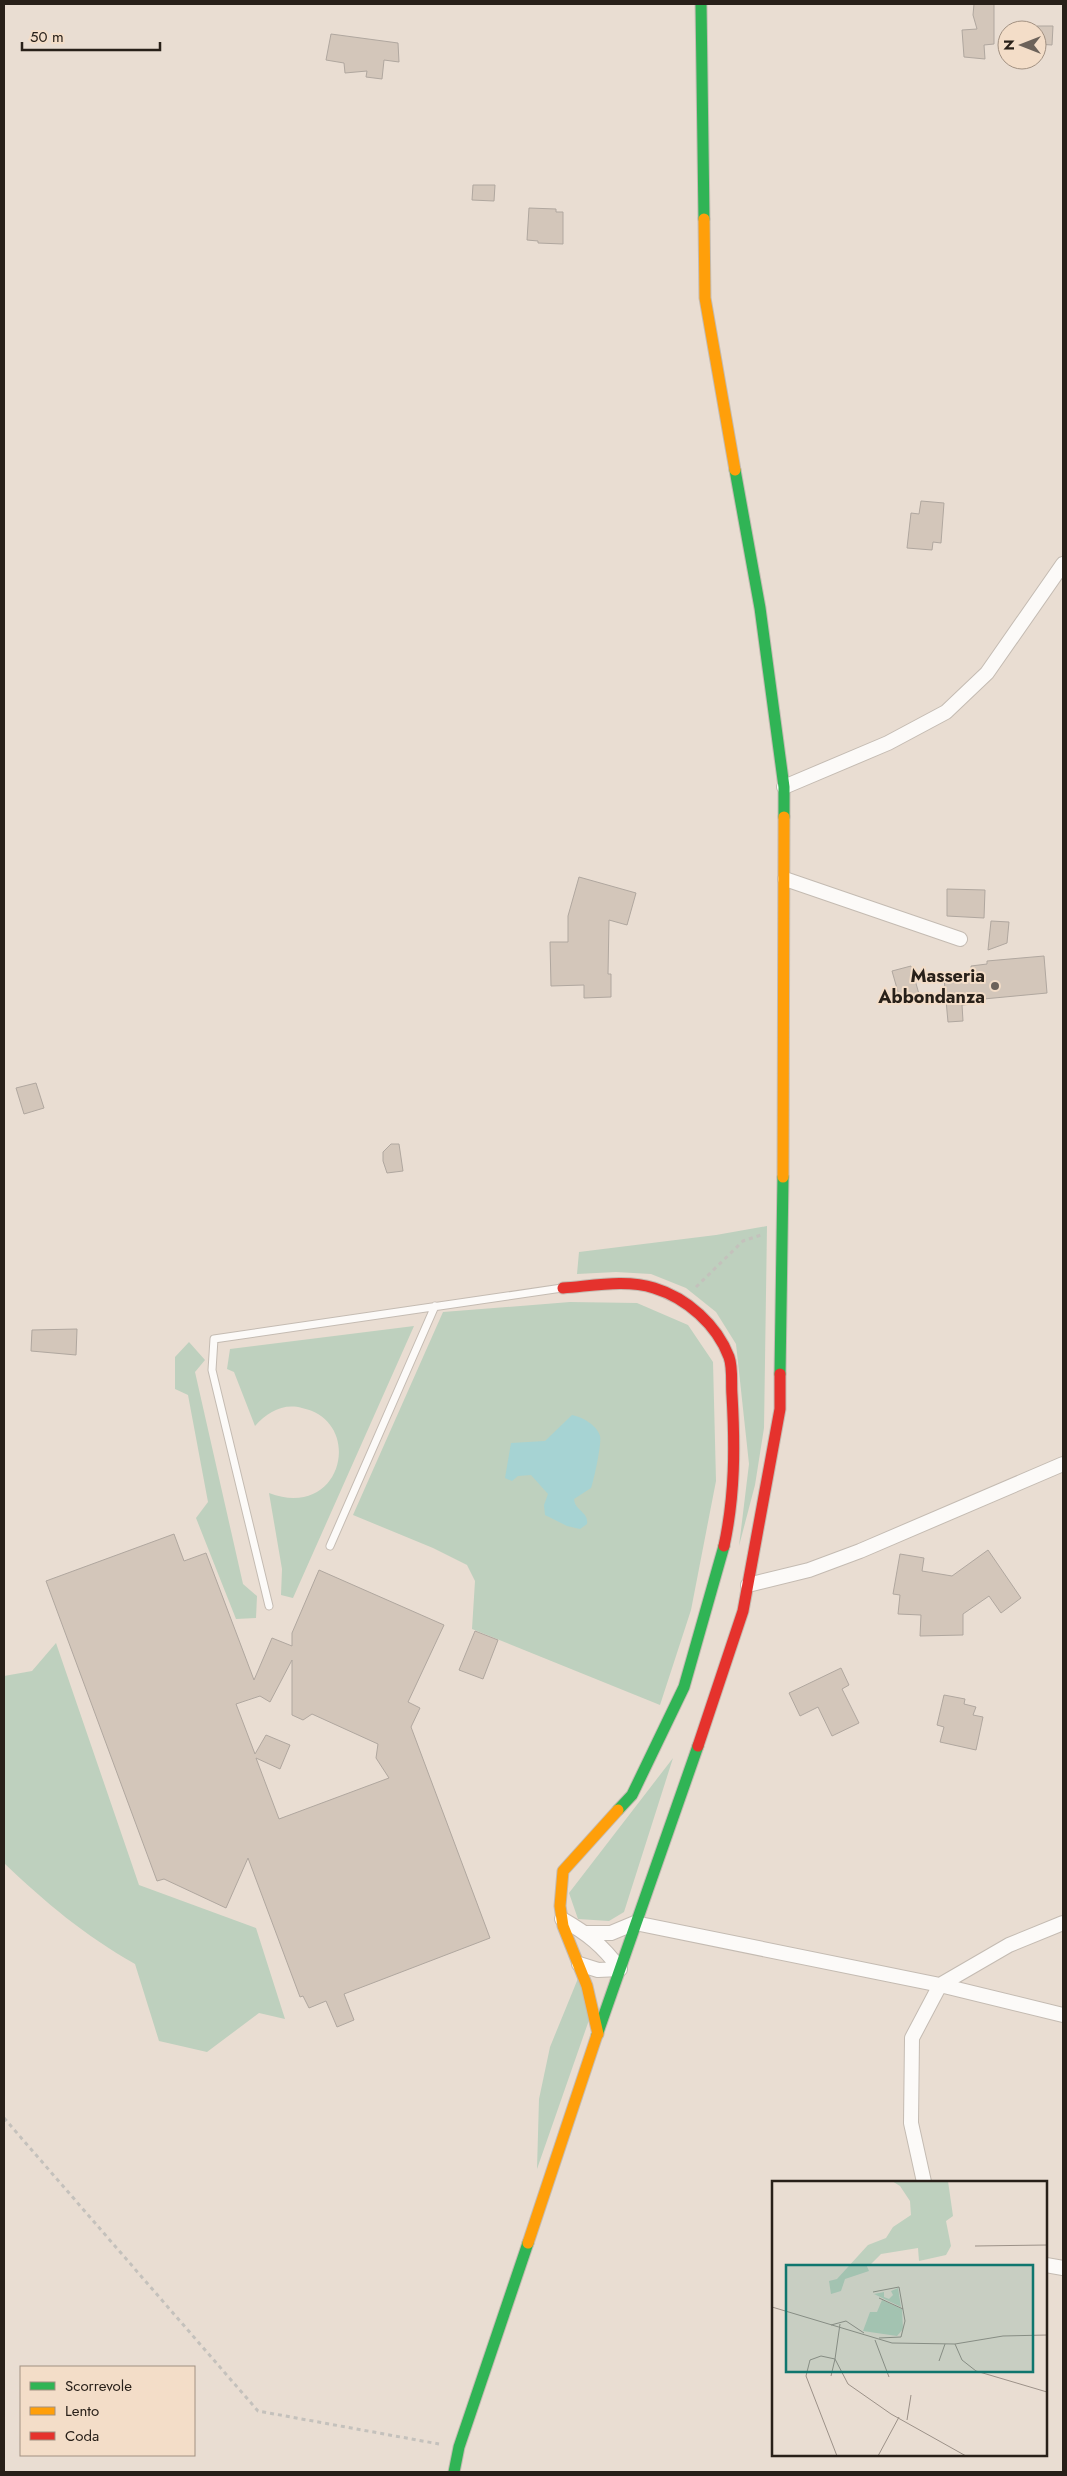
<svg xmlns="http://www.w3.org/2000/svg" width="1067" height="2476" font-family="Jost,sans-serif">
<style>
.green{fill:#bed0be}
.water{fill:#a6d3d3}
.building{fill:#d3c6ba;stroke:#b0a79f;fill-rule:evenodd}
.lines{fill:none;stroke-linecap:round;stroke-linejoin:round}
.lane-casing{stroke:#c4bbb2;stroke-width:9}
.street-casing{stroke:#c4bbb2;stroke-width:16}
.fast-casing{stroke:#c4bbb2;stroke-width:13}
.slow-casing{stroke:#c4bbb2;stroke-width:13}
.jam-casing{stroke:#c4bbb2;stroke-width:13}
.path{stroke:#c4c1bc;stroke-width:3;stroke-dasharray:4 4;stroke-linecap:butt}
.lane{stroke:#fcfaf8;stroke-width:7}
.street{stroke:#fcfaf8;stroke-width:14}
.fast{stroke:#30b455;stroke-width:11}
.slow{stroke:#ff9f0a;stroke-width:11}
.jam{stroke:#e5322d;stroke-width:11}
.poi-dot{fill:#6c625a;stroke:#f3ddc8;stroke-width:2}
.labels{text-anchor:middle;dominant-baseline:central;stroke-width:4;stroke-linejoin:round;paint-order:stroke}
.poi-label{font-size:18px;font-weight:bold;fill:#282019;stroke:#f3ddc8;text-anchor:end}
.inset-road{fill:none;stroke:#9c9188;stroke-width:1}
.view{fill:#0f766e;fill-opacity:0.15;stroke:#0f766e;stroke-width:2.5}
.inset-edge{fill:none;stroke:#282019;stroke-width:2.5}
</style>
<rect width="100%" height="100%" fill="#e9ddd2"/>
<!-- green -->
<path class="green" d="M767,1226L764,1428L755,1485L739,1546L749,1464L736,1344L716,1312L686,1288L651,1274L616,1272L577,1274L579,1252L716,1235Z
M570,1302L637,1303L688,1325L713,1362L716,1481L691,1610L660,1705L472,1629L475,1581L467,1565L433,1548L353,1515L443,1312Z
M414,1326L293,1598L281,1595L282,1569L269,1493C343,1521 365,1421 302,1408C283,1403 268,1412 255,1426L234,1372L227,1369L230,1349Z
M189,1342L205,1360L195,1372L243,1584L257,1596L256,1618L236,1619L196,1518L208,1502L188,1395L175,1389V1357Z
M56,1643L139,1885L256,1928L285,2019L259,2013L207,2052L159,2041L135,1964C84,1935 46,1903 4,1863V1676L32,1671Z
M673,1758L624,1912L609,1921L578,1919L569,1893Z
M579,1976L589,2020L537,2169L539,2099L550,2047Z"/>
<!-- water -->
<path class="water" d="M572,1415C582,1417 597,1425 600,1436C602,1442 594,1480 591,1488L574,1499C575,1511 589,1512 587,1524L580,1529L567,1526L545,1515L544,1505L548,1494L531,1475L518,1476L512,1481L505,1478L511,1443L545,1441Z"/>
<!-- building -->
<path class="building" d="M974,4H994V44L984,45L985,59L964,57L962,30L977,29L973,15Z
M1037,26H1053L1052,45L1037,44Z
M331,34L398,43L399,62L384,60L382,79L366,77L367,71L345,73L344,63L326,60Z
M473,185H495L494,201L472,200Z
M529,208L556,209V212H563V244L538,243V241L527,240Z
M921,501L944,503L941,543L933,542L932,550L907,548L911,513L919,514Z
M579,877L636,893L627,925L609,920L608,974H611V997L584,998V985L551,986L550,942H568V916Z
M947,889L985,890L984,918L947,916Z
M991,921L1009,922L1007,943L988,950Z
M1044,956L1047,993L973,1000V1004L962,1005L963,1021L948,1022L944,978L972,975L971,966L987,964V961Z
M911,966L919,994L900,999L892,971Z
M36,1083L44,1108L24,1114L16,1088Z
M391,1144H399L403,1171L387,1173L383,1161V1152Z
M77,1329L76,1355L31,1351L32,1330Z
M174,1534L184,1561L206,1553L254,1680L272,1638L292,1646V1633L319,1570L444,1625L408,1702L420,1708L411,1727L490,1938L344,1994L354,2020L337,2027L326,2001L309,2008L303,1996L300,1997L248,1858L226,1908L164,1879L157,1881L46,1581ZM292,1660V1715L303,1720L312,1714L378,1744L376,1758L389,1778L279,1819L256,1758L280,1769L290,1745L266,1735L255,1754L236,1704L260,1696L270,1702Z
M988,1550L1021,1598L1001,1613L989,1596L963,1614V1635L920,1636L921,1615L898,1614L900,1595L893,1594L900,1554L924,1558L922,1571L952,1576Z
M475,1631L498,1640L483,1679L459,1670Z
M841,1668L849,1685L842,1689L859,1723L832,1736L818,1707L800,1716L789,1693Z
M944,1695L965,1699L964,1704L976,1707L973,1715L983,1717L976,1750L940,1742L944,1727L937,1725Z"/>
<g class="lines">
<defs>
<path id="lane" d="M330,1546L435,1306
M269,1606L212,1370L214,1339L562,1288"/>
<path id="street" d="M784,787L888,743L946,712L987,673L1063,564
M785,879L960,939
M748,1585L809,1570L860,1551L1063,1464
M562,1919C588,1934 602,1945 620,1969
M587,1933H611L635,1923L940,1985L1009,1945L1063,1923
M579,1964L598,1970L620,1969
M924,2182L911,2123L912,2038L940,1985L1063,2015
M1046,2265L1063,2268"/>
<path id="fast" d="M701,4L704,219
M735,470L760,608L784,787V817
M780,1374L783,1177
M618,1810L632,1795L684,1687L724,1546
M597,2035L698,1746
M454,2472L459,2447L528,2243"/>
<path id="slow" d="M704,219L705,298L735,470
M783,1177L784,817
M598,2034L587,1986L563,1926L560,1906L563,1871L618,1810
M528,2243L597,2035"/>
<path id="jam" d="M563,1288C592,1286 626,1279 654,1288C687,1298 717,1325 729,1357C733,1368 731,1384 732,1395C735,1447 735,1495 724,1546
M698,1746L743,1611L780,1409V1374"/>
</defs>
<!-- lane casing -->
<use href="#lane" class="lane-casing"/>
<!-- street casing -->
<use href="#street" class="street-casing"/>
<!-- fast casing -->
<use href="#fast" class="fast-casing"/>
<!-- slow casing -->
<use href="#slow" class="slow-casing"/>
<!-- jam casing -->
<use href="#jam" class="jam-casing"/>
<!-- path -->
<path class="path" d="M696,1287L743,1241L764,1234
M4,2118L258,2411L439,2444"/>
<!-- lane -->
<use href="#lane" class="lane"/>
<!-- street -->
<use href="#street" class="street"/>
<!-- fast -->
<use href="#fast" class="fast"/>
<!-- slow -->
<use href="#slow" class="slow"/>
<!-- jam -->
<use href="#jam" class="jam"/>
</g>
<!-- markers -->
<circle class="poi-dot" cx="995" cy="986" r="5"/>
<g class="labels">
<!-- poi labels -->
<g class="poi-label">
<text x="985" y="976">Masseria<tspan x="985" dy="21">Abbondanza</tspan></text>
</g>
</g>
<!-- overview -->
<g transform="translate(772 2181)">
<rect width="275" height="275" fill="#e9ddd2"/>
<path d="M120,0H176L181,35L174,40L179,65L174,74L147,80L146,67L109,73L98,84L94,83L97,90L73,98L69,110L59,113L57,100L65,98L96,64L114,57L121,46L139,34L138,20L128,5ZM126,107L129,126L102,113L112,111V116L117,118L121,114L119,110ZM110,119L130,128L131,148L125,155L91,150L98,131H105Z" fill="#bed0be"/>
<path class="inset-road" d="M203,65L275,64M101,111L127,106L133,140L129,156L107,157M107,117L131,128M0,126L120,162L183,163L231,155L275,154M68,143L63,178L76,203L119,233L194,275M59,144L74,140L92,152M103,159L117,196M183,163L190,179L204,190L275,211M167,180L173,163M59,195L63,178L49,175L38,179L34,195L65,275M135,239L139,214M106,275L127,236"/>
<path class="view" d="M14,84H261V191H14Z"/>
<rect width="275" height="275" class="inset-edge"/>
</g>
<!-- border -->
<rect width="1067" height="2476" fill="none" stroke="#282019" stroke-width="10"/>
<!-- legend -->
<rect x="20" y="2366" width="175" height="90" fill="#f3ddc8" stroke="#a29182"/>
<rect x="30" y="2382" width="25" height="8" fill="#30b455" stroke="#a29182"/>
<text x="65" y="2391" font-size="15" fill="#282019">Scorrevole</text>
<rect x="30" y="2407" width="25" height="8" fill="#ff9f0a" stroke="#a29182"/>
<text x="65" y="2416" font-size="15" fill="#282019">Lento</text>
<rect x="30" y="2432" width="25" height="8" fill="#e5322d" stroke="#a29182"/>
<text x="65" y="2441" font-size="15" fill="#282019">Coda</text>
<!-- north arrow -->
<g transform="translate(1022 45) rotate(270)"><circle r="24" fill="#f3ddc8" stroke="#a29182"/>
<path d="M0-4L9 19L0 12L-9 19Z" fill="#6c625a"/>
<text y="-8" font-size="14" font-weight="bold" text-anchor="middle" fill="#282019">N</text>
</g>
<!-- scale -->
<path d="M22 42v8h138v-8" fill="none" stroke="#282019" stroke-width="2.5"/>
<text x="30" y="42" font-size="15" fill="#282019" stroke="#f3ddc8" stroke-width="4" paint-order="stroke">50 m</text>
</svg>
